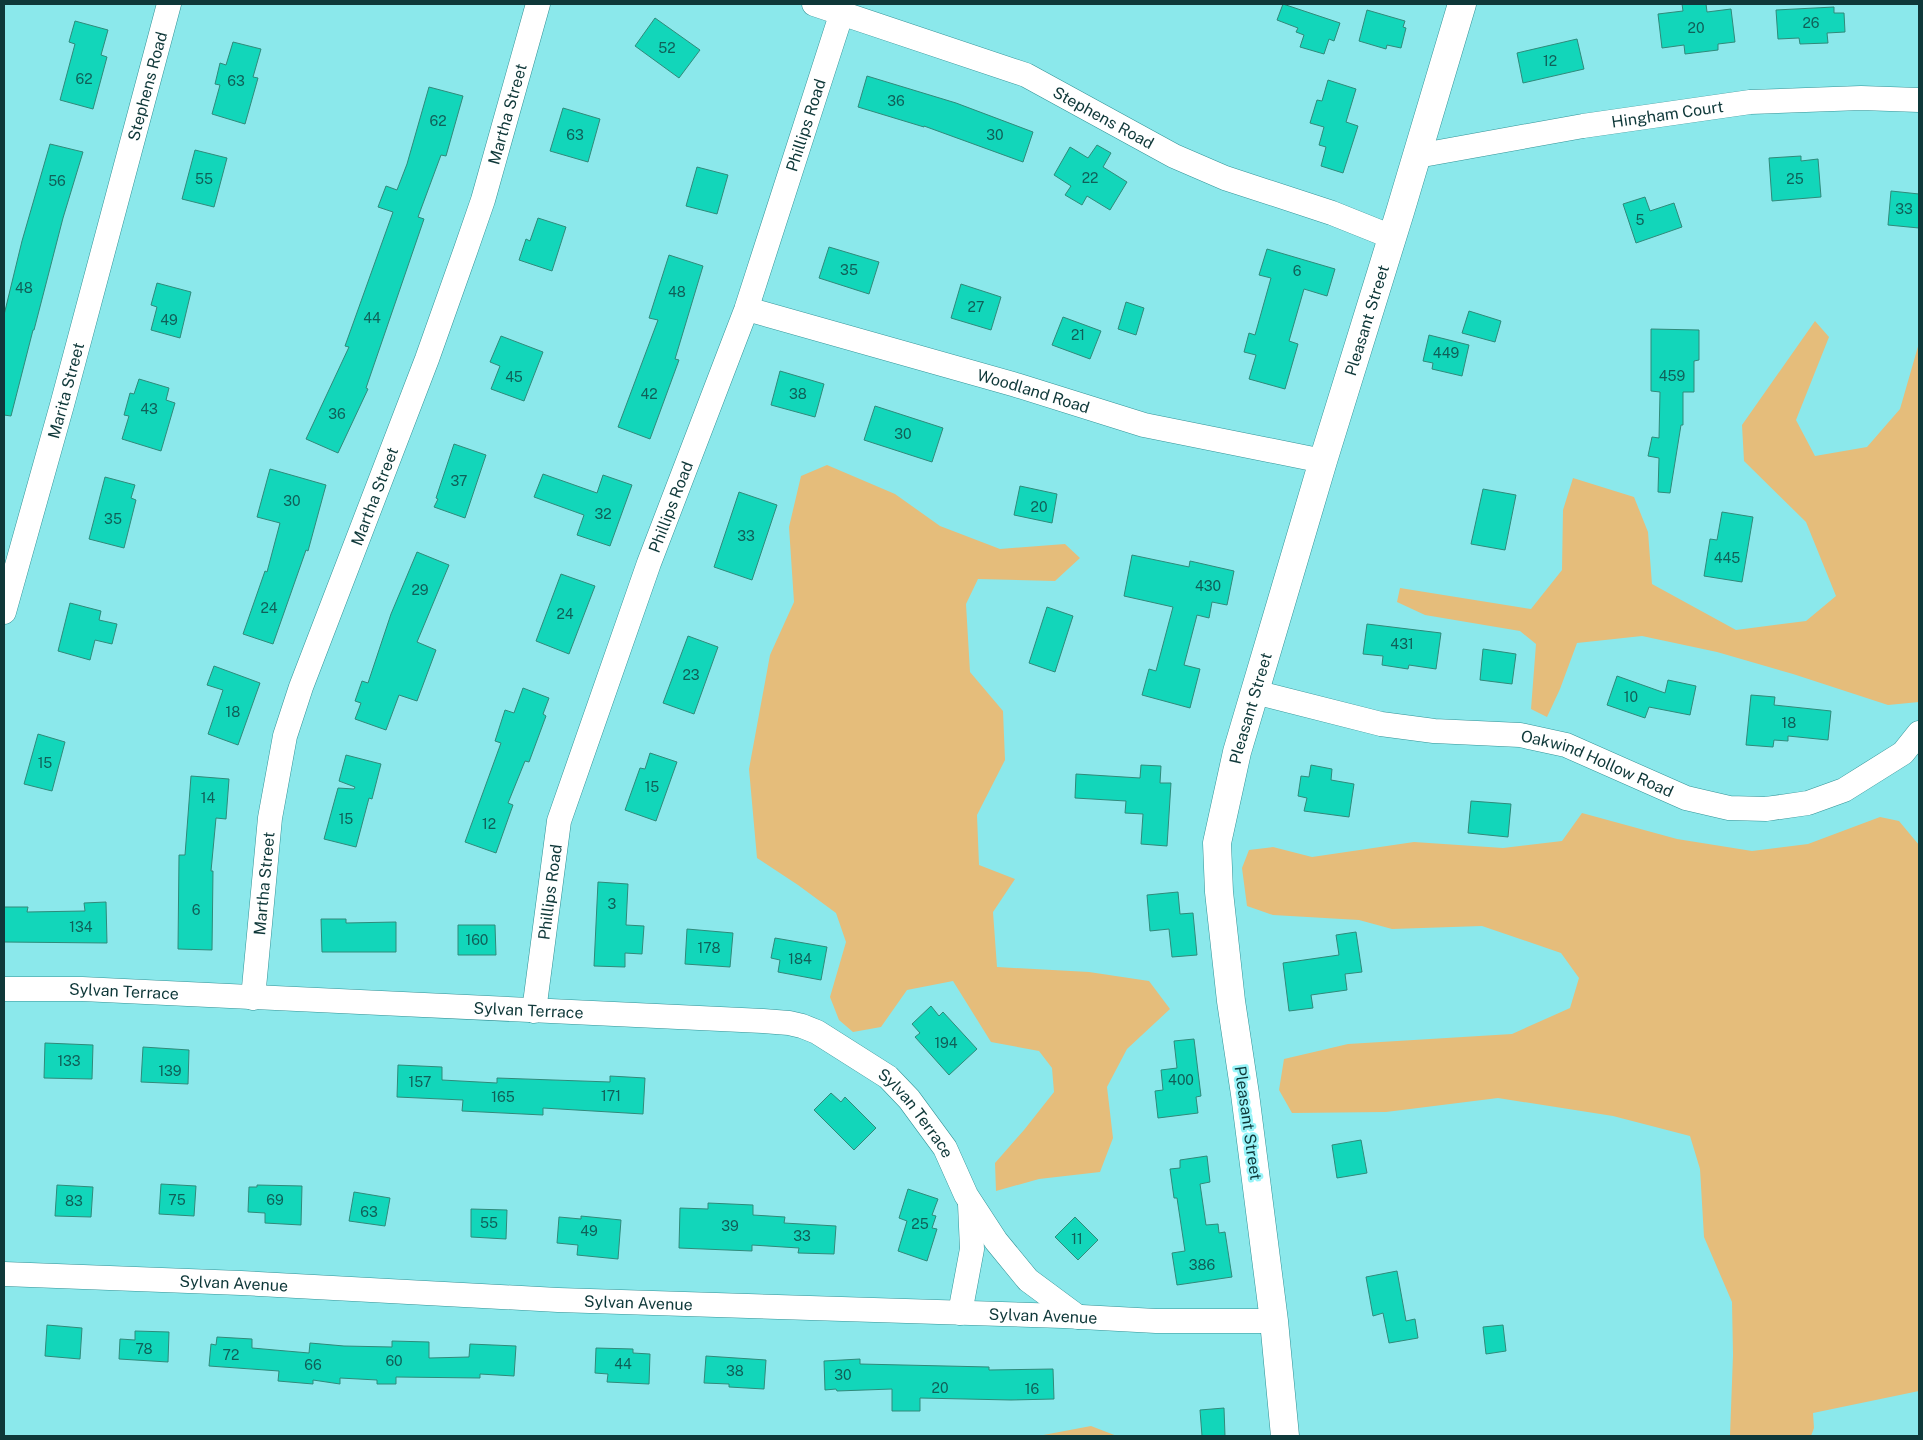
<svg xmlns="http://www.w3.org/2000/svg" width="1923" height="1440" font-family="'Public Sans',sans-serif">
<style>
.green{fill:#e5bd7b}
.building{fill:#12d6ba;stroke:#308a7a}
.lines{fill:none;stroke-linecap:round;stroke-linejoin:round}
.minor-casing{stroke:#329397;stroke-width:25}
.tertiary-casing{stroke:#329397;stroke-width:29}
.minor{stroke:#fff;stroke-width:24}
.tertiary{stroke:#fff;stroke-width:28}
.labels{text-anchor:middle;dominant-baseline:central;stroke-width:5;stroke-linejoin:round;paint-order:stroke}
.number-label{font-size:14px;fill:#106059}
.street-label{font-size:16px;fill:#0f3839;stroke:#99f5f9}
</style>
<rect width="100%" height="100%" fill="#8be8eb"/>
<!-- green -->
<path class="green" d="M1815,321L1829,337L1796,420L1815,456L1867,447L1900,409L1919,343V702L1888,705L1793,674L1717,652L1642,636L1577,643L1560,689L1547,717L1531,709L1536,644L1520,631L1425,615L1397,602L1400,588L1531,609L1562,570L1563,510L1573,478L1634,497L1648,532L1652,584L1736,630L1806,621L1836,596L1806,522L1744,461L1742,425Z
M827,465L895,494L940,526L1000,549L1065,544L1080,558L1055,581L978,579L966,604L970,672L1003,711L1005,760L977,815L979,865L1015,879L993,912L997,967L1089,972L1149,981L1170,1009L1127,1049L1107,1087L1113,1138L1100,1172L1039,1179L996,1191L995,1163L1024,1130L1054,1092L1052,1068L1039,1051L991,1042L953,981L907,990L881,1027L853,1032L839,1020L830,997L846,942L836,913L798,885L757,858L749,769L770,655L794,602L789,527L801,476Z
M1582,813L1677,839L1752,851L1808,844L1880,817L1899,821L1919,845V1391L1813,1413L1814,1428L1811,1436H1730L1733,1355L1732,1302L1704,1237L1700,1169L1690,1136L1613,1116L1498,1098L1386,1112L1292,1113L1279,1090L1284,1059L1348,1044L1512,1034L1570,1008L1579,978L1561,953L1482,926L1392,929L1359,920L1273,915L1247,906L1242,868L1249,850L1273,847L1312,857L1414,842L1503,848L1562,841Z
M1091,1426L1117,1436H1038Z"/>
<!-- building -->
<path class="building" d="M1283,4L1340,23L1334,41L1329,39L1324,54L1300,47L1304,35L1296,32L1298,28L1277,20Z
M1682,4H1706L1707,12L1731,9L1735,42L1718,44V50L1685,54L1684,45L1662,48L1658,14L1683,11Z
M1834,7V13H1844L1845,32L1827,33L1828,43L1800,44L1799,38L1778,39L1776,10Z
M1367,10L1405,21L1403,27L1406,28L1401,48L1387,45L1386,49L1359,41Z
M655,18L700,50L679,78L635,46Z
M75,21L108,30L101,55L107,57L93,109L60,100L75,44L69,42Z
M1577,39L1584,69L1523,83L1517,53Z
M233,42L261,49L253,77L258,78L245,124L212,114L220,85L215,84L220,63L226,65Z
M867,76L956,103L1033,132L1023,162L924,126V127L858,107Z
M1328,80L1356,89L1346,122L1358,126L1343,173L1321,166L1326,147L1319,145L1324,127L1310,123L1317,100L1322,101Z
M429,87L463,96L446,156L441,155L418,217L424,219L366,388L368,389L338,453L306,439L349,347L345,346L393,212L378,207L386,186L397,190L407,164Z
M563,108L600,119L588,162L550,151Z
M50,144L83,152L63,218L34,330H33L11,416L4,415V315L22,241Z
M1097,145L1111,153L1103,167L1127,182L1110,210L1087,196L1082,205L1065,195L1071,186L1054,175L1070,147L1088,158Z
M195,150L227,158L214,207L182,199Z
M1801,156V161L1818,159L1821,197L1772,201L1769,158Z
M697,167L728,175L717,214L686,206Z
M1891,191L1919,194V228L1888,225Z
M1645,197L1650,211L1674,203L1682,227L1636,243L1623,204Z
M538,218L566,227L552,271L519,260L526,239L530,241Z
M829,247L879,262L869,294L819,278Z
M1267,249L1335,269L1327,296L1304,289L1289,341L1298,344L1285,389L1249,379L1256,355L1244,352L1249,333L1255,335L1271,278L1259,275Z
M669,255L703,266L675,359L679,360L650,439L618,427L658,320L649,318Z
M157,283L191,292L180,338L151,330L157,307L151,305Z
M961,284L1001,297L991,330L951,318Z
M1126,302L1144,308L1136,335L1118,329Z
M1469,311L1501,321L1495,342L1462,333Z
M1063,317L1101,331L1090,359L1052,345Z
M1651,329L1699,330V360L1694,361V392H1683V425H1681L1670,493L1658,492L1659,458L1648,456L1652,437L1659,438L1660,392L1651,391Z
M1429,335L1469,345L1462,376L1432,369L1433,363L1423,361Z
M501,336L543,352L524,401L491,389L500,366L490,362Z
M780,371L824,384L815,417L771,405Z
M139,379L169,388L166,400L175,403L161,451L122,439L129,416L124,415L130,393L134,394Z
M875,406L943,428L932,462L864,440Z
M454,444L486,455L465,518L434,507L438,499L436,498Z
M270,469L326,485L308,551L306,550L273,644L243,634L265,571L267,572L280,523L257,517Z
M543,474L597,493L603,475L632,485L610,546L577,535L584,515L534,497Z
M105,477L135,485L131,498L136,500L124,548L89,539Z
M1020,486L1057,494L1052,523L1014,515Z
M1483,489L1516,495L1505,550L1471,544Z
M739,492L777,505L752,580L714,567Z
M1722,512L1753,517L1742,582L1704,576L1710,539L1717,540Z
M417,552L449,565L417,642L436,650L417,701L399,695L386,730L355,719L361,703L355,701L362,681L368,683L391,614Z
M1132,555L1189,567L1190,561L1234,571L1227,605L1212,602L1209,618L1197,615L1184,665L1200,669L1190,708L1142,695L1149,669L1156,671L1173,607L1124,596Z
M561,574L595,586L569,654L536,641Z
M70,603L101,611L99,620L117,624L112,644L95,640L90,660L58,651Z
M1047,607L1073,616L1055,672L1029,663Z
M1367,624L1441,633L1436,669L1409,665L1408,669L1382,665L1383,656L1363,654Z
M688,636L718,647L694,714L663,703Z
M1483,649L1516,654L1512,684L1480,680Z
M214,666L260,683L238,745L208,734L223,690L207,685Z
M1617,676L1665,693L1668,680L1696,686L1690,715L1649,707L1645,718L1607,705Z
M523,688L549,698L543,714L546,716L529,762L525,761L508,803L513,805L496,853L465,842L501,743L495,741L505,710L514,713Z
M1751,695L1775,697L1774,705L1831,711L1828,740L1788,736V741L1774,740L1773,747L1746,745Z
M38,734L65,742L52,791L24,784Z
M650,753L677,762L656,821L625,810L640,768L645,769Z
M346,755L381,764L372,799L369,798L356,847L324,839L338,788L354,789L355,787L339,781Z
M1141,765L1161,766L1160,783H1171L1167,846L1141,844L1143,814L1125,813L1126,801L1075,798L1076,774L1140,778Z
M1311,765L1332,769L1331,780L1354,784L1349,817L1304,811L1307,798L1298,796L1301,776L1309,777Z
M191,776L229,779L226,819L216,818L211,871H213L212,950L178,949L179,855H185Z
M1471,801L1511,804L1508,837L1468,833Z
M598,882L628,884L626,925L644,926L642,954L625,953V967L594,966Z
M1178,892L1180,914L1193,913L1197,955L1172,957L1169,929L1150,931L1147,895Z
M106,902L107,943L4,942V907H28L27,912L85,911L84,903Z
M321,919H346V923L396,922V952H322Z
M458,925H495L496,955H458Z
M687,929L733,933L730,967L685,964Z
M1356,932L1362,972L1345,974L1347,990L1311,995L1313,1008L1289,1011L1283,963L1339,955L1336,935Z
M775,938L827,947L821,980L778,972L780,960L771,958Z
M931,1006L939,1016L943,1012L977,1049L949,1075L915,1037L920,1033L912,1024Z
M1194,1039L1201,1096L1196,1097L1198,1113L1158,1118L1155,1091L1163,1090L1161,1070L1177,1068L1174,1041Z
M45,1043L93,1045L92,1079L44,1078Z
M143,1047L189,1050L188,1084L141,1082Z
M398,1065L442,1067V1080L497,1083V1078L610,1082V1076L645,1078L643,1114L543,1108V1115L462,1111L463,1100L397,1097Z
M831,1093L841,1102L845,1097L876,1128L854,1150L814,1110Z
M1361,1140L1367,1173L1337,1178L1332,1145Z
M1207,1156L1210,1182L1200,1184L1206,1225L1218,1224L1219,1233L1225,1232L1232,1277L1177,1285L1172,1253L1185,1251L1177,1198H1174L1170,1169L1180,1168V1160Z
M161,1184L196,1186L194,1216L159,1214Z
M57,1185L93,1187L91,1217L55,1216Z
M257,1185L302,1186L301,1225L265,1223V1213L248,1212L249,1187H257Z
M908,1189L938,1199L932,1215L936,1216L932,1228L937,1229L927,1261L898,1251L907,1221L899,1218Z
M354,1192L390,1198L385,1226L349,1221Z
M708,1203L753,1205V1215L785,1217L784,1223L836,1226L834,1254L798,1253L799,1248L752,1245V1251L679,1248L680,1208L708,1209Z
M471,1209L507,1210L506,1239L471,1237Z
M581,1216L621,1220L618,1259L577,1255L578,1245L557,1243L559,1217L581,1219Z
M1075,1217L1098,1240L1078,1260L1055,1237Z
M1397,1271L1406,1321L1415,1319L1418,1338L1389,1343L1383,1313L1373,1316L1366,1277Z
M47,1325L82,1328L80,1359L45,1356Z
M1503,1325L1506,1351L1486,1354L1483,1327Z
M135,1331L169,1332L168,1362L119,1359L120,1339L135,1340Z
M217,1337L252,1339V1348L309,1353L310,1343L344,1346L392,1347V1341L429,1342V1358L469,1357L470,1344L516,1346L514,1376L480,1374V1378L396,1377V1384H377V1380L340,1378V1384L313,1380V1384L278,1381L279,1371L209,1366L211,1344L216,1345Z
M596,1348L633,1349V1353L650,1354L649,1384L607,1382L608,1374L595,1373Z
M706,1356L766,1360L764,1389L729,1387V1384L704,1383Z
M860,1359V1364L989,1367V1370L1053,1369L1054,1399L1011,1400L920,1398V1411H892V1389L837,1391L836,1389L825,1390L824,1361Z
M1224,1408L1225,1436H1202L1200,1410Z"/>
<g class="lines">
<defs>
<g id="minor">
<path id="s1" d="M814,4L1026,75L1174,156L1225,178L1332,213L1392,237"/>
<path id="s2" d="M1417,156L1583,126L1750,102L1861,98L1919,100"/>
<path id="s3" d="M747,309L1016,385L1144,425L1323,461"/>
<path id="s4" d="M4,612L62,405L169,4"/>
<path id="s5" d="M1255,692L1381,724L1434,731L1520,735L1566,745L1686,798L1729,808L1766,809L1808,803L1844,790L1903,753L1919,733"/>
<path id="s6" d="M4,989H82L763,1021L789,1023L802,1026L817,1032L888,1077L909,1099L945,1148L966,1195L996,1241L1028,1280L1078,1317"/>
<path id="s7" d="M253,998L270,818L285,736L301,687L427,359L465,252L483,200L538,4"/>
<path id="s8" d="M534,1011L559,821L649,563L746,310L842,12"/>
<path id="s9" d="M4,1274L241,1283L558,1300L1063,1316L1156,1321H1274"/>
<path d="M960,1313L972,1249L970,1204"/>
</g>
<g id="tertiary">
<path id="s10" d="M1285,1436L1274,1321L1245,1094L1231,1001L1219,892L1217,843L1237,752L1323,461L1400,212L1462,4"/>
</g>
</defs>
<!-- minor casing -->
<use href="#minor" class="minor-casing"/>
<!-- tertiary casing -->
<use href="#tertiary" class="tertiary-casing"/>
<!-- minor -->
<use href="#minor" class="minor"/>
<!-- tertiary -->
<use href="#tertiary" class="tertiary"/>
</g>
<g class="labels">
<!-- number labels -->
<g class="number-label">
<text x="1811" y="23">26</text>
<text x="1696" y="28">20</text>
<text x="667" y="48">52</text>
<text x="1550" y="61">12</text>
<text x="84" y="79">62</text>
<text x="236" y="81">63</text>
<text x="896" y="101">36</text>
<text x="438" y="121">62</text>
<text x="575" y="135">63</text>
<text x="995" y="135">30</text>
<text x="1090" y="178">22</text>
<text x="204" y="179">55</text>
<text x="1795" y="179">25</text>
<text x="57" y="181">56</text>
<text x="1904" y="209">33</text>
<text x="1640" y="220">5</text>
<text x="849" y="270">35</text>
<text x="1297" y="271">6</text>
<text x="24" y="288">48</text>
<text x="677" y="292">48</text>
<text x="976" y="307">27</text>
<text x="372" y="318">44</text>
<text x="169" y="320">49</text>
<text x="1078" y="335">21</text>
<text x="1446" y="353">449</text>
<text x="1672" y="376">459</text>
<text x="514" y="377">45</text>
<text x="649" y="394">42</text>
<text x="798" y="394">38</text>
<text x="149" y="409">43</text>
<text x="337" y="414">36</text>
<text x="903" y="434">30</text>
<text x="459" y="481">37</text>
<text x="292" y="501">30</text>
<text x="1039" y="507">20</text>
<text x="603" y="514">32</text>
<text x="113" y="519">35</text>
<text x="746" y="536">33</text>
<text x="1727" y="558">445</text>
<text x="1208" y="586">430</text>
<text x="420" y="590">29</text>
<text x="269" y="608">24</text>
<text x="565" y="614">24</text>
<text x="1402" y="644">431</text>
<text x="691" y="675">23</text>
<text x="1631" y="697">10</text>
<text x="233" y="712">18</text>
<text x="1789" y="723">18</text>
<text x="45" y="763">15</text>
<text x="652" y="787">15</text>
<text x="208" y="798">14</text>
<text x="346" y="819">15</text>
<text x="489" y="824">12</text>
<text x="612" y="904">3</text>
<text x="196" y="910">6</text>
<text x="81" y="927">134</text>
<text x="477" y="940">160</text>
<text x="709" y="948">178</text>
<text x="800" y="959">184</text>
<text x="946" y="1043">194</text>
<text x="69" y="1061">133</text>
<text x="170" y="1071">139</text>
<text x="1181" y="1080">400</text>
<text x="420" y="1082">157</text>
<text x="611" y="1096">171</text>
<text x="503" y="1097">165</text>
<text x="177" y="1200">75</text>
<text x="275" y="1200">69</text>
<text x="74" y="1201">83</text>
<text x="369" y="1212">63</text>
<text x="489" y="1223">55</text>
<text x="920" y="1224">25</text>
<text x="730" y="1226">39</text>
<text x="589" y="1231">49</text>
<text x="802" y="1236">33</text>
<text x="1077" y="1239">11</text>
<text x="1202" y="1265">386</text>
<text x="144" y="1349">78</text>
<text x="231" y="1355">72</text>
<text x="394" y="1361">60</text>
<text x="623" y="1364">44</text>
<text x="313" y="1365">66</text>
<text x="735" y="1371">38</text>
<text x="843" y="1375">30</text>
<text x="940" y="1388">20</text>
<text x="1032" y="1389">16</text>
</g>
<!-- street labels -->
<g class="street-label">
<text stroke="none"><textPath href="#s4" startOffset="545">Stephens Road</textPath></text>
<text stroke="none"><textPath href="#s7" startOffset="925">Martha Street</textPath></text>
<text stroke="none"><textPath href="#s2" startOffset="254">Hingham Court</textPath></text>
<text stroke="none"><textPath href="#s1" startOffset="312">Stephens Road</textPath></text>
<text stroke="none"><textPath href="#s8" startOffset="930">Phillips Road</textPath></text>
<text stroke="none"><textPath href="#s10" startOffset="1141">Pleasant Street</textPath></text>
<text stroke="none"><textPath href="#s4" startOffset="230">Marita Street</textPath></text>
<text stroke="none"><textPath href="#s3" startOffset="298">Woodland Road</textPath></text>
<text stroke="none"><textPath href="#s7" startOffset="520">Martha Street</textPath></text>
<text stroke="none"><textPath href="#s8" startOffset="525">Phillips Road</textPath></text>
<text stroke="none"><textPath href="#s10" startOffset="736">Pleasant Street</textPath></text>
<text stroke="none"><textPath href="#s5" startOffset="352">Oakwind Hollow Road</textPath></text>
<text stroke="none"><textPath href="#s7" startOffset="115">Martha Street</textPath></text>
<text stroke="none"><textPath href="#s8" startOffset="120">Phillips Road</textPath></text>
<text stroke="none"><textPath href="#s6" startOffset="120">Sylvan Terrace</textPath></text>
<text stroke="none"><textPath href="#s6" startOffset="525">Sylvan Terrace</textPath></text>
<text stroke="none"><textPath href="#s6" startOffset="945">Sylvan Terrace</textPath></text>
<text transform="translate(1248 1123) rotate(82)">Pleasant Street</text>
<text stroke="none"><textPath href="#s9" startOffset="230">Sylvan Avenue</textPath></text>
<text stroke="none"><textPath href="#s9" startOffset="635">Sylvan Avenue</textPath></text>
<text stroke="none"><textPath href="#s9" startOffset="1040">Sylvan Avenue</textPath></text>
</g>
</g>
<!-- border -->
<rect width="1923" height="1440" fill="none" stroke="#0f3839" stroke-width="10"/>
</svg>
